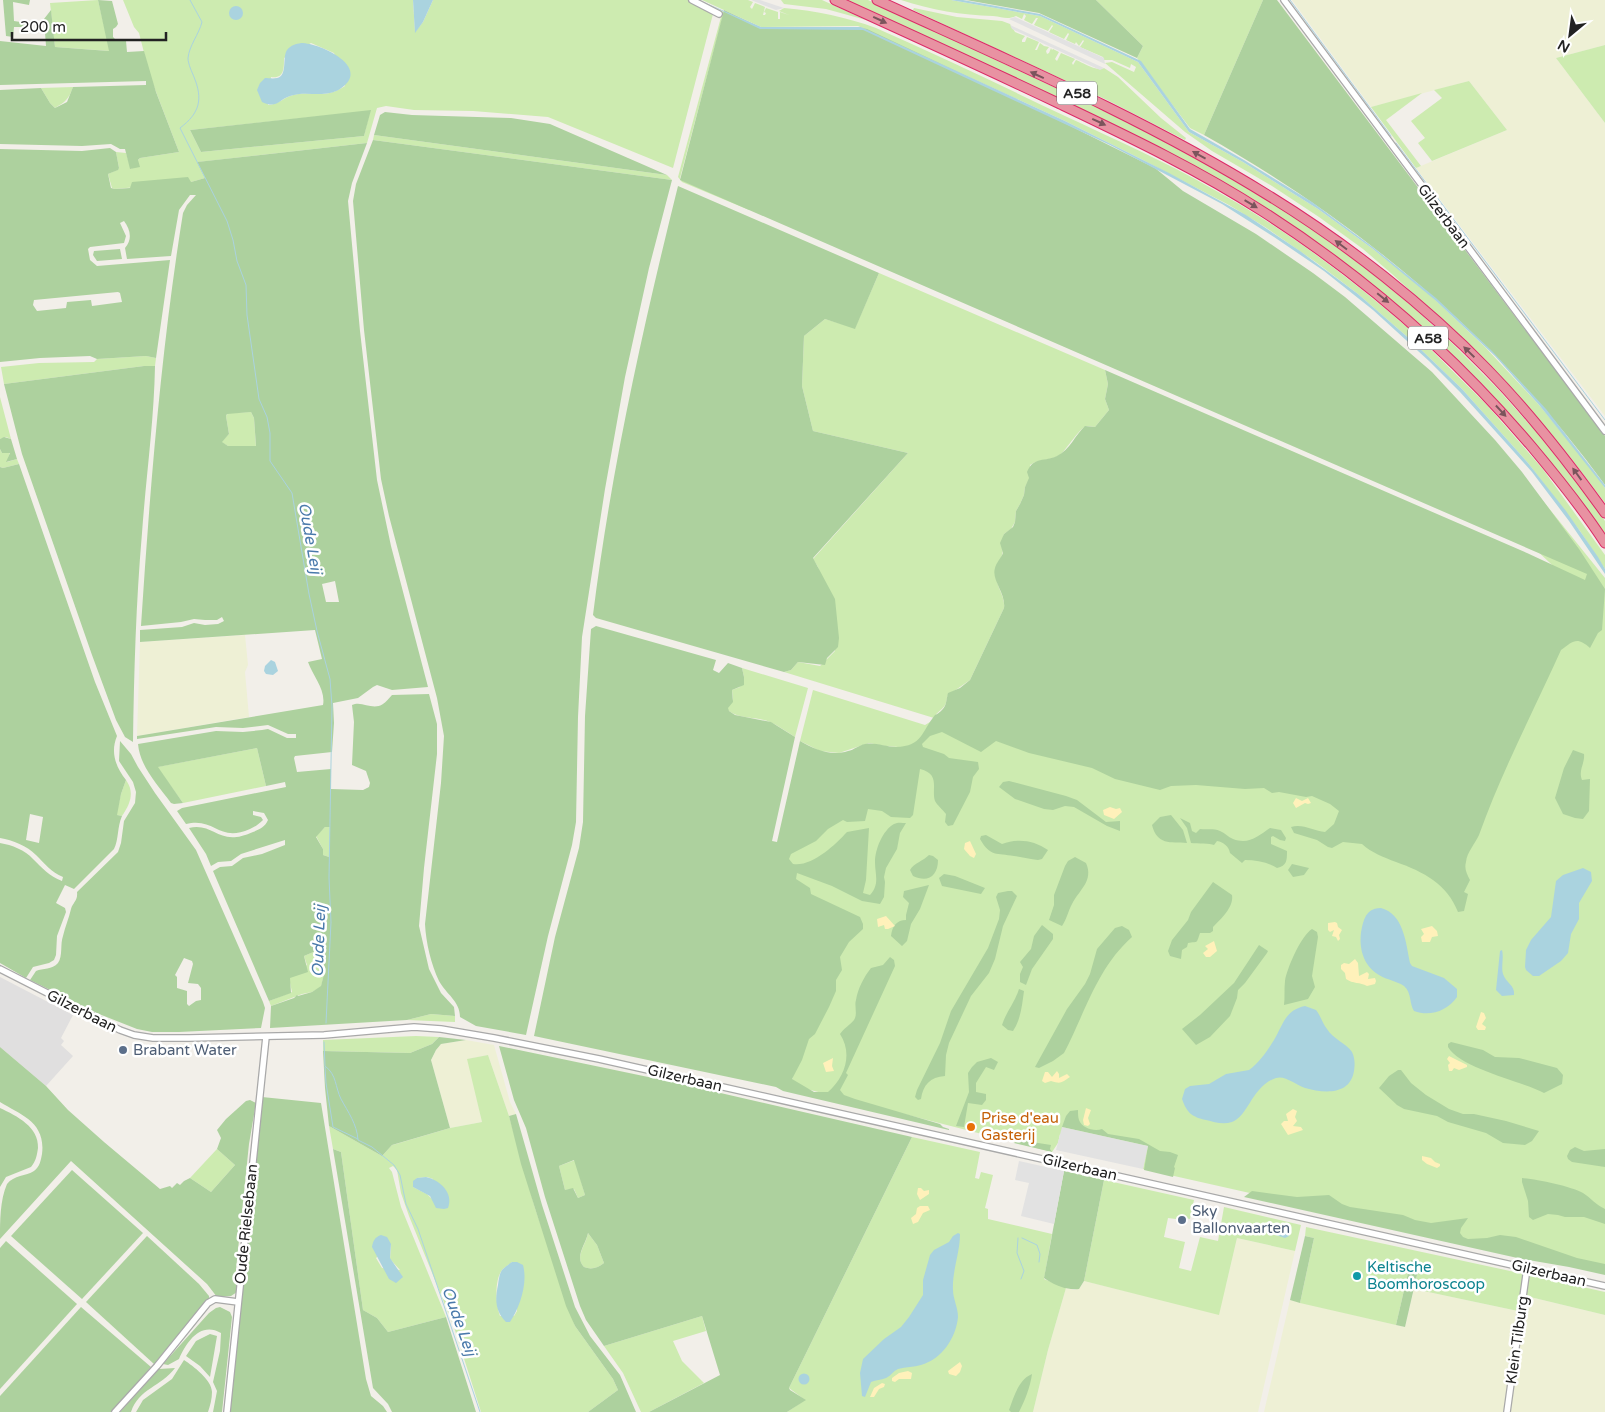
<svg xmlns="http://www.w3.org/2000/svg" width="1605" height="1412" font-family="'Varela Round',sans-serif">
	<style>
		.residential { fill: #e0dfdf }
		.farmland { fill: #eef0d5 }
		.grass { fill: #cdebb0; fill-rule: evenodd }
		.forest { fill: #add19e; fill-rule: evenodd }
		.sand { fill: #fff1ba }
		.parking { fill: #e2e2e2 }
		.water { fill: #aad3df }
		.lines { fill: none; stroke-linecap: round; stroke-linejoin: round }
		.stream { stroke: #aad3df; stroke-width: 1 }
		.minor-casing { stroke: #a9a9a9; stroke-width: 8 }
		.highway-casing { stroke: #dc2a67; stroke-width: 11 }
		.minor { stroke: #fff; stroke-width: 5.5 }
		.highway { stroke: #e892a2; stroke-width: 9 }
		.oneway { fill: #7b545c }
		.service-dot { fill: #5c6f8a; stroke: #fff; stroke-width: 2 }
		.food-dot { fill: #e8710a; stroke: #fff; stroke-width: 2 }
		.culture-dot { fill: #0f9aa8; stroke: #fff; stroke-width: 2 }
		.labels { text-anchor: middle; stroke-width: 5; stroke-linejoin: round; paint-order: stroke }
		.shield { fill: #fff; stroke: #646464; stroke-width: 1 }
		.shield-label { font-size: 14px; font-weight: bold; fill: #222 }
		.street-label { font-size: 15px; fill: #222; stroke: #fff }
		.service-label { font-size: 15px; fill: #4e5e75; stroke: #fff; text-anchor: start }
		.food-label { font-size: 15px; fill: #c56008; stroke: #fff; text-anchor: start }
		.culture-label { font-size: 15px; fill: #0d838f; stroke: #fff; text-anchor: start }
		.water-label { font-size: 16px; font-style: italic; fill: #4a7aab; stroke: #fff }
	</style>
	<rect width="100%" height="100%" fill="#f2efe9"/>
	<!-- residential -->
	<path class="residential" d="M0,977L73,1015L61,1038L64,1041L61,1045L73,1056L46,1086L0,1047Z"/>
	<!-- farmland -->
	<g class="farmland">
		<path d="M1292,0H1605V45L1556,58L1605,123V416L1416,168L1507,130L1469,81L1371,107Z"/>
		<path d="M245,635L248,665L245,672L249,717L137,736L140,642Z"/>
		<path d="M466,1040L494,1045L510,1102L516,1114L509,1116L488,1055L468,1059L482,1122L450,1128L431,1060L436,1050L441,1044Z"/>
		<path d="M1237,1238L1295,1251L1258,1412H1033L1048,1350L1066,1288L1075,1290L1081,1286L1084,1281L1137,1294L1226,1285Z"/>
		<path d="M1414,1289L1518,1311L1504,1412H1264L1290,1300L1405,1327Z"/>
		<path d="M1526,1296L1605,1315V1412H1510Z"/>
	</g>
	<!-- grass -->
	<g class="grass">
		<path d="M98,0L110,51L55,47L50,3Z"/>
		<path d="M123,0H413L415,32L423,22L433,0H690L694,4L713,14L673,168L548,117L473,111L414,110L386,106L377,108L367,143L198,162L205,178L191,182L115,189L112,188L108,174L117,170L119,168L116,152L126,153L131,169L140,158L179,152L150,76L139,33L134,27ZM311,43L334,53L345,86C323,101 311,89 290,96C282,99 279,104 268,105L271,77C284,79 284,69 284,58ZM370,111L364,136L201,152L190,130Z"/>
		<path d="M694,0H699L724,12L680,178L681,180L751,209L749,210L682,182L678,177L721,17Z"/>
		<path d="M702,0H748L753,2L750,7L752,9L755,3L765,7L763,15H765L766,13L764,12L766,8L778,12V19H780V12L789,15L779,11L784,8C817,11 846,17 876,28C940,56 1002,86 1065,116C1114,139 1164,161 1211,188C1282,227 1347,275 1408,328V330L1409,328L1486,404L1542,468L1605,555V569L1580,531L1528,463L1462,389L1412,341L1358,294L1317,263L1265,227L1229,205L1143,160L1065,121L858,26L761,27Z"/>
		<path d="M781,0H822L866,20L826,9L784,4Z"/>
		<path d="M846,0H868L1116,116L1231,177L1281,208L1323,236L1370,272L1413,307L1453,344L1496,387L1539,435L1584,492L1605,521V537L1550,462L1485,387L1409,315L1366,280L1319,244L1261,205L1158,147L1059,98Z"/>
		<path d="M901,0H951L1040,16L1138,62L1189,132L1243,162L1318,209L1373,249L1430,295L1485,347L1540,406L1594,472L1605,488V503L1570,457L1516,393L1465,341L1392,274L1363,249L1319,217L1272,186L1212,151L1185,132L1105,63L1112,62L1134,72L1136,67L1131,64L1130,68L1112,60H1104L1103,57L1080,47L1084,41L1083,40L1079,46L1076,42L1075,44L1066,40L1069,34L1068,33L1064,39L1049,32L1053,26L1052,25L1048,31L1034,25L1038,18H1036L1032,24L1024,20L1026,16L1024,14L1022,19L1016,16C1007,20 1003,17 993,16C962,15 931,10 901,0Z"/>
		<path d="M1096,0H1263L1204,135L1190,128L1137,58L1143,46Z"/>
		<path d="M914,8L957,17L1002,21L1010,24L1015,32L1025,36L1022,40V42H1025L1027,37L1039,42L1035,50H1037L1040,43L1044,46L1049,47L1046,51L1047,54L1049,53L1051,48L1052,50L1053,49L1059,52L1055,59L1057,61L1061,53L1075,59L1072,63L1073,65L1076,60C1084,63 1094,71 1104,68L1118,77L1161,118L1186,138L1185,140L1107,100L913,10Z"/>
		<path d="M1605,45V123L1556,58Z"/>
		<path d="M1469,81L1507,130L1432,161L1418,143L1425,138L1411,121L1442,98L1434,90Z"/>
		<path d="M73,87C69,99 65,102 55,108L50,103L41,88Z"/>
		<path d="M1422,93L1386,120L1421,166L1416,168L1371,107Z"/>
		<path d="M374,135L667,175L672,180L373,140Z"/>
		<path d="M879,273L1105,370L1108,384L1105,399L1109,410L1095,427C1092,427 1090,426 1087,426C1080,427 1067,449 1060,455C1053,460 1039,459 1030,465V478L1025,487L1024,495L1020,504L1016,511L1015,522L1011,529L1004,534C1002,541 1004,548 1002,555C999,566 992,565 997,581C999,591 1005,597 1004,608L970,680L947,696C947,710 938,709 934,718L784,672L791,670L798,662L820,666L835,651L818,567L813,559L908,453L813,431L802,386L804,336L825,319L855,328Z"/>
		<path d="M146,356L156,358L155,366H144L4,384L1,367L39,363L94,362L97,359Z"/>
		<path d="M0,397L11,439L6,437L0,439Z"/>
		<path d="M251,412L254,418L256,447L228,446L221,442L229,434L226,416L228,413Z"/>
		<path d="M0,449L2,453L10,452L7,462L17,459L19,464L3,468L0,467Z"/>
		<path d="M1531,486L1605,578V1273L1143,1169L1147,1146L1060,1134L1058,1143L1052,1152L791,1085L820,935L782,861L898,747L885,746L869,743L839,753L820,751L800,741L813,690L925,725L930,722L1101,758L1584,595L1514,529Z"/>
		<path d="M742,668L808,688L795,737C787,732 779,726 770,722C757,716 737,720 727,709L733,699L732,690L740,687L744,677Z"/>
		<path d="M257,748L266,786L183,803L157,767Z"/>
		<path d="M126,780C135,793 130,804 122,816L116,815L121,794Z"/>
		<path d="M325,827H330L329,857L323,855V849L316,836Z"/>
		<path d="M320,949L321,950L324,974L321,987L312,992L302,994L271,1006L269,1001L292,992L289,978L307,965L304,956Z"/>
		<path d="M431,1014L455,1016V1022L407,1020Z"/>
		<path d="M416,1036L439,1037L432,1044L410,1053L323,1051V1040Z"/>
		<path d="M488,1055L509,1116L535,1208L575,1326L613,1379L618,1390L588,1412H481L454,1327L409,1216L401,1193L397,1170L393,1166L389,1168L392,1172L401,1207L446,1317L388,1332L377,1318L363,1310L341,1152L333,1149L329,1126L382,1156L392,1145L396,1144L450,1128L482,1122L467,1059ZM427,1177L433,1179V1200L427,1194L413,1187L417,1178ZM391,1244L390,1259L400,1270L382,1268L376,1258ZM512,1262H517V1311L514,1316H500C496,1304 494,1281 502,1270C505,1267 509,1265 512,1262Z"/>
		<path d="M912,1137L980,1152L975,1178L979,1179L981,1172L993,1175L985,1208L988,1209V1219L1052,1234L1044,1279L1066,1288L1048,1350L1033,1412H787L805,1400L789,1388Z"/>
		<path d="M217,1149L235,1165L211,1192L190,1178Z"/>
		<path d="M575,1160L585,1195L578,1198L574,1189L565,1190L559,1166Z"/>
		<path d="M1104,1180L1194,1200L1190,1219L1177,1216L1176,1219L1168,1218L1164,1237L1185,1242L1179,1268L1191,1271L1200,1237L1218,1241L1224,1207L1301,1225L1295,1251L1237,1238L1219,1315L1084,1281Z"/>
		<path d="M1306,1227L1524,1274L1518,1311L1414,1289L1420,1262L1411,1260L1396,1325L1300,1303L1314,1238L1305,1236Z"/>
		<path d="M588,1233L597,1245L604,1263C598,1268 591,1270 584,1267C574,1257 586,1245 588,1233Z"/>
		<path d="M1529,1275L1605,1292V1315L1526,1296Z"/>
		<path d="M702,1316L706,1331L673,1341L682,1361L704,1383L649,1412H641L623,1373L604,1346Z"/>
	</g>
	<!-- forest -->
	<g class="forest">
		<path d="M3,0H30L29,5L13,2L14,21L27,23L29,27H14L13,37L6,36Z"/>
		<path d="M98,0L112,1L118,24L116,27L113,29V37L116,40L123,39L126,41L127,52L144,51L156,92L179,152L140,158L138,160L140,167L130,169L125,149H120L111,144L82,146L0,144V90L41,88L50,103L55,108L67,102L73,87L146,85V81L0,85V41L46,46L44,19L51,10L55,47L109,51Z"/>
		<path d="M966,0H1096L1143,46L1137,58L1039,13Z"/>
		<path d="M1263,0H1277L1605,436V485C1499,339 1360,223 1204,135Z"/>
		<path d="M724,10L760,27L862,28L867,29L1024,103L1155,168L1183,191L1256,234L1313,273L1345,297L1432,372L1495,440L1522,472L1579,549L1605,589L1602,630L1598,633L1590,648C1577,636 1573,641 1561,650C1533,712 1502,771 1479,835C1475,844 1467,852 1466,862C1464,869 1467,874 1470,880L1464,892L1468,894L1464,911L1458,912C1447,884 1424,872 1396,862C1383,857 1372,853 1362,844L1343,842L1332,848L1328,847L1317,840L1294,833L1291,827C1302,823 1314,831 1325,832L1334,824L1339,811L1330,804L1312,796L1306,797L1279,792L1272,793L1264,788L1245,789L1196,785L1171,786L1160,790L1115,779L1092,768L1029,753L996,741L981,752L942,732L930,736L922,744L923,747L944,754L949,758L978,762L979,769L973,777L970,792L953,825L948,826L945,822L946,814C943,810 937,805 935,801C931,789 941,774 920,769L913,815L910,818L891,817L882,811L868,809L865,821L847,822L843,820L828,829L816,841L791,854L789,859L793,864C812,867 835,845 847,832L869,828L866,880L863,893L870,895C880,884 875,875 875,862C875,849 883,830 894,824C898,822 902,823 906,823L900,833L897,849L886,868L884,877L885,882L884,897L880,904L862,901L832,886L797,873L796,879L810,888L811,894L860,917L863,924V929L849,942L840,957L842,970L836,980V991L829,1007L815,1034L809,1039L802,1060L792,1079L814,1092H828C845,1077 853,1054 840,1034C844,1028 850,1025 854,1020C858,1014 854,1006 856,1000C858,988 864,977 871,968L883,965L890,957L894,960L895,966L846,1073L848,1075L840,1090L844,1095L855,1099L940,1124L943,1127L949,1129V1130L783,1091L776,1087L534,1036L555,937L579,848L583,822L585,716L591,629L596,626L716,660L713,670L719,673L728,663L742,668L744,677V685L732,690L733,702L728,708L729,711L735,715L771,722L795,737L772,841L777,842L800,741C814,749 831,757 848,751C854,750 859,745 865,744C875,742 886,747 896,747C923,746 921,732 935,715C936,715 940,712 941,711C947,706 946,700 948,693L960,688L970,680L1004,608C1006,593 991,580 995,568C996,563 1001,558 1003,553L1000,543L1004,534L1013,527L1015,522L1016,511L1020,504L1024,495L1025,487L1029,478L1027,472C1034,456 1045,462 1057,456C1070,450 1075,435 1085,426L1095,427L1109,410L1105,399L1108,384L1105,370L1527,553L1585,580L1587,574L680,180Z"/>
		<path d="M371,110L364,136L201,152L190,130Z"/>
		<path d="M385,112L412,115L511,118L550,124L667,175L374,135L380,115Z"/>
		<path d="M373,140L672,180L649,268L625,377L605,489L582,637L578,717L576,822L572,845L548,936L526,1035L476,1026L460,1017C460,1001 446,994 439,981C431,964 426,943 425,924L441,783L444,736L437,698L389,516L381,479L364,330L353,201L356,184Z"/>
		<path d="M367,143L352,183L348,201L360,331L377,480L391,546L428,687L392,690L377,685L373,687L358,698L333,703L334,723L332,752L295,756L294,758L297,772L331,769V789L363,790L369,787L370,783L366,771L352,765L354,722L352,705C362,700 372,711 383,704C386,702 389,698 392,695L429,694L437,724V754L424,868L419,926L429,969L441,993L454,1007L455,1016L431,1014L407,1020L270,1028L271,1006L294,998L297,995L298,996L312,992L321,986L324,974L321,950H318L304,956L308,972L290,978L291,993L269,1001L213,871L220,867L232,866L243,858L262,854L285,845V840L241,854L231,861L218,862L211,866L206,854L189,828C215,822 218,848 253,832C260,829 265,827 268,820L264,813L253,811V815L261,817L263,820C259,824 256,826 250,829C218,843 216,817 186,824L177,811L182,808L286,787L285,782L266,786L257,748L158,767L183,803L174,804L171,803C158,785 140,767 138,744L216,731L243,732L262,730L268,729L287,738H296V734H288L268,725L243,728L216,727L137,739V736L323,705C326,690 313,676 308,662L322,659L315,630L140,642V630L182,627L194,623L205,625L218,624L224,621L222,617L217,620H205L194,619L181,622L141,626C150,488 161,350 183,213L187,205L196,195H190L179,210L171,256L127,259L125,248C133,239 130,229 124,221L120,223L126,236L124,243L90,247L88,249L90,260L97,266L170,260L156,358L146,356L97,359L90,356L40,358L0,362V149L82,151L110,148L116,152L119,168L118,170L108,174L111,188L115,189L130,188L132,182L188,177L191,182L205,178L197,162ZM118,292L120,293L122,302L92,306L91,300L67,302L66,308L37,311L33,305L34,300ZM251,412L254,418L256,446H228L222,442L229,434L226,416L227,414ZM335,581L339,602H326L322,584ZM325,827H330L329,857L323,855V849L316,837Z"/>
		<path d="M678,186L879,273L855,329L825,319L804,336L802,386L813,431L908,453L813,558L835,599L839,638L838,647L827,658L825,665L798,662L791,670L784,672L596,618L593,615C611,470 643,327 678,186Z"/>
		<path d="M120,249L122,259L97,261L93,255L94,251Z"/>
		<path d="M144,366H155C154,422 146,477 142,533C136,602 134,672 133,742L125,737L116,720L92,655L22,454L4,384Z"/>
		<path d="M4,437L11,439L17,459L6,462L10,453H2L0,449V439Z"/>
		<path d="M19,464L95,682L117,736C110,753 116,767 126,780L121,794L117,815L122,816C117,827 119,839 114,849L74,889L65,885L56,903L65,908L66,912L57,936L56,955L54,960L49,963L33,967L26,978L0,963V843C12,845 25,850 33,859C42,868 49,876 62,881L63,877C51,872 45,864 36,855C27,846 13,840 0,838V467L3,468ZM30,814L43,817L39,843L26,840Z"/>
		<path d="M120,741L131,754L138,767L155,793L196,850L263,1002L265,1008L261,1028L179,1032H152L137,1029L99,1014L30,980L36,971C43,968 52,970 58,963C63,956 60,944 63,936C65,927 69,918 71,909C73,902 78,901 77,892L118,852L121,843L124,821L135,803L136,792L133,782L119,761ZM184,958L192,961L193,964L188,983L198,984L201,988V1000L196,1001L189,1006L187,1004V991L177,988V977L175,975Z"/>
		<path d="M1573,750L1584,754C1585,764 1578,770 1582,780L1590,779L1589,811L1583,819L1575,818L1563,814L1555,798L1564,768Z"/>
		<path d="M1009,781L1066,796L1077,800L1106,822L1120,821V831L1107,826L1074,807L1065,806L1053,810L1044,809L1015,799L999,787L1003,782Z"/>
		<path d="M1171,815L1183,830L1187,843C1170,842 1157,845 1152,825L1160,817Z"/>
		<path d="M1180,818L1190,823L1192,831L1196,833L1200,829C1207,830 1213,828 1220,831C1225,833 1228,837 1233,839C1249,845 1258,836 1270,828L1281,830L1286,838L1285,841L1280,840L1273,836L1271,837V844L1287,851C1287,860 1287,866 1277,868C1267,862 1256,860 1245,860L1242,863L1230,853C1229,847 1224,842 1217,841L1214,845C1210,843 1198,844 1191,843L1187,828Z"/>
		<path d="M986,835L1002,844C1017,838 1034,840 1048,850L1042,859L1038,860C1030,859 1022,857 1014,856C997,853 990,857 980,839L981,836Z"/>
		<path d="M929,855L933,856L938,860C938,876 928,883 913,876L910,870C914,863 923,861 929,855Z"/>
		<path d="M1075,857L1086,863C1094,881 1079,890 1072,904C1068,911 1067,919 1062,926L1049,920L1054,905V895L1065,866L1068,861Z"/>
		<path d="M1292,864L1309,868L1304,875L1293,877L1288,870Z"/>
		<path d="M944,874L955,876L985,888L981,894L942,886L939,878Z"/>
		<path d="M1213,882L1232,895C1234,907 1221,919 1213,927V931L1210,933H1200C1196,945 1198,941 1188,943L1187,947L1182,950L1181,959L1170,956L1168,951L1172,940L1188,920L1191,912Z"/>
		<path d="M929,885L920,909L911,924L907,941L902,946L891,936C892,926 897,920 906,920V915L909,903L903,897L904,891Z"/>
		<path d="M1008,891H1012L1017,896L1003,926L995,959L989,973L971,996L949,1043L946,1055L945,1076C930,1077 923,1085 921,1099L918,1100L915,1097L917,1090L940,1043L951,1011L988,948L999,919L1000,910L996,897L998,893Z"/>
		<path d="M1042,925L1053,934V939L1032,969L1026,985L1020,982V974L1023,967L1020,962L1031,949L1034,936Z"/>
		<path d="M1122,926L1129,930L1132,937C1097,968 1085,1013 1064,1053L1053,1061L1039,1068L1035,1067L1067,1009L1085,984L1090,974L1097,949L1115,928Z"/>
		<path d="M1312,929L1317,932L1318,937L1312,976L1315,987L1308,999L1284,1005C1285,998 1284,989 1285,981C1287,968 1301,936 1312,929Z"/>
		<path d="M1259,945L1268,951L1267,953L1245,983L1238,990L1237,998L1230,1016L1210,1037L1196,1045L1182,1029L1200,1015L1234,983Z"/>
		<path d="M1019,989L1024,991C1022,1005 1021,1019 1013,1031L1008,1030L1002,1025C1006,1012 1015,1002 1019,989Z"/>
		<path d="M439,1037L466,1040L441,1044L436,1050L431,1060L450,1128L392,1145L382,1156L329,1126L325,1088L323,1051L410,1053L432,1044Z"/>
		<path d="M1451,1042L1483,1050L1495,1057L1519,1058L1557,1068L1563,1075L1562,1084L1544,1093C1522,1081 1461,1069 1448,1047V1044Z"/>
		<path d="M499,1046L677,1083L912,1137L789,1388L790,1390L806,1400L787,1412H649L720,1375L702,1316L604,1346L586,1320L580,1306L545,1197L526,1128L514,1100ZM574,1160L585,1195L578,1198L573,1188L565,1190L559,1166ZM588,1233L597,1245L604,1263C598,1268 591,1270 584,1267C574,1257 586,1244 588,1233Z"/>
		<path d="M0,1047L46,1086L68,1110L104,1142L160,1189L170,1186L172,1188L177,1183L180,1185L184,1181L190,1178L211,1192L235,1165L217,1149L221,1138L217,1130L226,1119L246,1101L250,1100L256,1103L249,1144L236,1269L237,1292L231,1296L217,1297L207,1284L71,1161L0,1239C0,1221 0,1200 7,1184C14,1175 26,1176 34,1171C40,1167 41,1159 42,1154C46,1122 21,1115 0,1102Z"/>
		<path d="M991,1058L998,1062L994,1070L986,1067L976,1083V1092L986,1094V1100L982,1105L968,1103L964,1127L956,1126L969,1092L968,1073L972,1067L977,1062Z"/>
		<path d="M1398,1070H1401L1411,1083L1426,1095L1449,1109L1463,1114H1474L1506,1121L1539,1131L1532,1141L1525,1145L1503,1143L1486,1133L1448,1122L1437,1116L1404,1109L1397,1105L1379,1088L1389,1076Z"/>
		<path d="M262,1097L321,1103L366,1379L371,1396L383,1406L387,1412H229Z"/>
		<path d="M0,1108C17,1116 39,1127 38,1148C37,1155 36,1161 31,1167L6,1177L0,1187Z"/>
		<path d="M1078,1110C1078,1114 1078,1117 1079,1120C1082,1128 1094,1132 1102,1129L1108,1134L1139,1139L1160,1151L1170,1152L1178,1155L1174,1167L1175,1168L1173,1177L1144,1170L1148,1146L1062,1127L1066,1116L1070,1111Z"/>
		<path d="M516,1114L542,1205L575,1307L590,1336L620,1375L636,1412H588L618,1390L613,1379L575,1326L566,1306L521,1164L509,1116Z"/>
		<path d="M1019,1140L1051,1145L1050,1149L1052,1152L1014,1143Z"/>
		<path d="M1575,1147L1584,1151L1605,1149V1167L1572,1162L1568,1159L1567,1156L1570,1150Z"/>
		<path d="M333,1149L341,1152L363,1310L377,1318L388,1332L446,1317L476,1412H392L388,1404L373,1388Z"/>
		<path d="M72,1170L143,1233L82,1299L11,1236Z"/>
		<path d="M1064,1171L1104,1180L1084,1281L1079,1289C1068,1291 1052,1284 1044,1278Z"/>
		<path d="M1522,1178C1536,1179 1571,1186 1583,1193C1591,1198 1596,1205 1605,1209V1224L1584,1217H1565L1558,1215L1548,1214L1533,1220L1529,1217L1528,1201L1522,1182Z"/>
		<path d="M1252,1191L1297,1197L1329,1195L1342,1204L1350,1207L1403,1215L1415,1220L1431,1223L1468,1218L1461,1228L1460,1233L1463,1237L1468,1239L1487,1238L1500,1235L1516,1237L1577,1258L1605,1264V1275L1569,1267L1522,1259L1244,1197Z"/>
		<path d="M147,1236L199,1284L209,1296V1299L154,1364L86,1302Z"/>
		<path d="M1305,1236L1314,1238L1300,1303L1290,1300Z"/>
		<path d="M6,1241L77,1304L0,1389V1248Z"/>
		<path d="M1411,1260L1420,1262L1405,1327L1396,1325Z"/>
		<path d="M81,1307L151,1367L112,1412H0V1396Z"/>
		<path d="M220,1307L230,1312L232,1317L222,1412H213L217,1391L213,1382L220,1351L221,1333C200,1321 186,1343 179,1359L168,1365L163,1364L209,1313L216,1308Z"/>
		<path d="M210,1334L217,1336L210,1377L200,1366L186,1356L196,1341Z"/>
		<path d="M184,1360C193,1366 212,1380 212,1392C212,1399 210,1406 208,1412H136L143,1400L172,1379Z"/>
		<path d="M175,1368C161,1387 139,1388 131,1412H120L159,1369Z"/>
		<path d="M1032,1374C1030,1388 1025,1400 1019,1412H1011L1009,1410C1014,1397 1018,1380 1032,1374Z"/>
	</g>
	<!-- sand -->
	<g class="sand">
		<path d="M1296,798L1302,801L1308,798L1311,803L1308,804L1305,803L1296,808L1293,803Z"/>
		<path d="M1110,807L1116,809L1120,808L1122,812L1114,819L1104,815L1103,810Z"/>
		<path d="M970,841L976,854L974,858L970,856L964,849L965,843Z"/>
		<path d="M886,916L895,926L888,929H885L884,925L878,927L877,919Z"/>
		<path d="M1335,922L1337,923L1338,927L1342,930L1339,935L1340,939L1338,941L1336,937L1332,936L1334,930L1330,932L1328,930V923Z"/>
		<path d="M1432,926L1437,931L1438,936L1432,937L1430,942H1422L1421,937L1424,934L1421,929Z"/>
		<path d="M1214,941L1217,951L1210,957H1206L1203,953L1208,949L1205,946Z"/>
		<path d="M1355,959L1358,963L1359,976L1367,972L1369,974L1368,979L1375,978L1376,981L1375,984L1367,986C1360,982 1353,984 1346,979L1345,973L1341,969V965L1344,963L1349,964Z"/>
		<path d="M1481,1012L1484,1013L1486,1018L1482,1024L1486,1027L1485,1030H1478L1476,1027Z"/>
		<path d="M1449,1056L1467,1065V1067L1459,1070L1454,1068L1452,1071H1449L1448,1065L1450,1063L1447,1059Z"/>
		<path d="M833,1058L832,1066L834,1071L826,1072L823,1063Z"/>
		<path d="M1057,1071L1059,1074V1078L1067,1074L1070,1077C1061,1083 1061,1084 1051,1081L1045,1083L1042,1081L1045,1072H1048L1052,1077Z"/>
		<path d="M1086,1108L1091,1110L1088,1118L1090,1124L1088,1126L1084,1125L1083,1120Z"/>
		<path d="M1293,1109L1297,1111L1295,1117L1297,1121L1293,1126L1301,1127L1303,1130L1288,1135L1281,1124L1284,1121H1288L1286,1114Z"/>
		<path d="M1422,1156L1431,1158L1435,1162L1440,1164V1166L1437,1168L1427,1164L1422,1160Z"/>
		<path d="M918,1188H921L924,1191L929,1190V1194L920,1200L917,1194Z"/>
		<path d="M920,1206H928L930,1210L923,1213L918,1222L913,1224L911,1218L916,1214L917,1208Z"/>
		<path d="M960,1362L962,1366L960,1372L956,1376L949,1374L948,1371Z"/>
		<path d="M908,1371L912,1373L911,1379H899L895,1382L892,1381V1378L899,1373Z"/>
		<path d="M882,1383L885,1384L884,1387L879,1389L874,1397H870L874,1388Z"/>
	</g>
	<!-- parking -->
	<g class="parking">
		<path d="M751,0H760L784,8L776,10Z"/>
		<path d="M1015,17L1104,58L1105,64L1009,19Z"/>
		<path d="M1010,25L1104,68L1100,70L1012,29Z"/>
		<path d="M1062,1127L1148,1146L1143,1169L1056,1150Z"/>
		<path d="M1019,1161L1064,1171L1054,1224L1021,1216L1029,1183L1015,1180Z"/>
	</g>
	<!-- water -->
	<g class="water">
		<path d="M413,0H433L423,22L415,33Z"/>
		<path d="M699,0L761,27H861L1065,121L1169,173L1246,215L1300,251L1358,294L1412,341L1462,389L1528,463L1566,511L1598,557L1605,569V574L1569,521L1532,472L1460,392L1429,361L1373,310L1324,271L1274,237L1222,204L1110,145L863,30L760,29Z"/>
		<path d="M951,0H963L1040,14L1141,61L1190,129L1244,160L1312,202L1374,248L1436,298L1492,351L1546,409L1605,485V488L1540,406L1495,356L1435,300L1373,249L1318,209L1243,162L1189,132L1138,62L1040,16Z"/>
		<circle cx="236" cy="13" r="7"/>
		<path d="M301,43C321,43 373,68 340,89C324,99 307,90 290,96C278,100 277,109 262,102L257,90L260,83L265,78C268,78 273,79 277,78C288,76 282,57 287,50C291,45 296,44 301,43Z"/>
		<path d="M271,660L275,662L278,671L273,675L266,674L264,671L265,666Z"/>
		<path d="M1583,868L1591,872L1592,881L1579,903V919L1571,934L1568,953L1561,961L1539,976H1533L1526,970L1525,967L1526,950L1531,940L1551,917L1556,881L1563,875Z"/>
		<path d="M1381,908C1404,914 1406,944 1410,963L1412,966L1444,978L1457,989V997C1447,1011 1430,1017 1414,1011C1409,1003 1412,993 1404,986C1397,981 1387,980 1379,975C1360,964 1357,940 1364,920C1367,912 1372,908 1381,908Z"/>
		<path d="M1502,950C1504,957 1501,967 1503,974C1506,983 1515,985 1514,995L1502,996L1496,990L1500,951Z"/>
		<path d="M1305,1006L1316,1010C1321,1016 1322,1023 1327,1029C1333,1039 1346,1043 1352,1052C1355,1058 1355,1065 1354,1071C1350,1096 1323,1093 1305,1088C1296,1085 1285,1075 1276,1078C1252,1086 1248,1117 1232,1122C1223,1125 1214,1122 1206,1120C1192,1117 1187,1113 1182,1099L1185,1089L1190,1086L1209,1084L1226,1074L1249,1070C1259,1063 1268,1050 1274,1040C1283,1025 1285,1010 1305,1006Z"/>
		<path d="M426,1177C440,1180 454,1193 448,1208L444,1209L436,1208L430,1196L413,1187V1181L417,1178Z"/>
		<path d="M1277,1229L1288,1231L1289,1236L1285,1238L1276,1235L1274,1232Z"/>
		<path d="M958,1233L960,1234C960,1253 952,1271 953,1290C953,1299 958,1307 958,1317C956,1338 942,1359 921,1365C914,1367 906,1367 898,1369C893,1371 891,1376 886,1378C881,1380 876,1380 871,1382L865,1397L862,1396L860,1373L863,1359L884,1339L901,1327L909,1317L923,1295V1280L930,1255L934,1250L949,1242L953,1236Z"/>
		<path d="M381,1235L387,1237L391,1244L390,1258L403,1277L396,1283L389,1279L372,1247C373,1241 375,1237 381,1235Z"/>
		<path d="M512,1262H517L523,1265C528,1283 520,1307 510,1322H506C495,1311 495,1299 498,1285C499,1279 499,1275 502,1270C505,1267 509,1264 512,1262Z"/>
		<circle cx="804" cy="1379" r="5.5"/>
	</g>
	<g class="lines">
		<!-- stream -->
		<g class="stream">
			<path d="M190,0L202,22C199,34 189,46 188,58C188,64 192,72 194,77C203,99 200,113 180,128L227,221L233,240L237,261L246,285L247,315L259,399L267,417L270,433V461L292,493L309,594L317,631L330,679L332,706L329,878L331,922L326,1023"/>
			<path d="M1290,0L1391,136"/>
			<path d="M1396,143L1605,420"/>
			<path d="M324,1042L325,1066C337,1075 335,1087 341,1099C348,1112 357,1124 358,1140L372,1147L394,1165L400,1175L406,1204L418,1229L480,1412"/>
			<path d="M325,1067L326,1083L333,1127L358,1139"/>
			<path d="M1018,1238L1017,1253L1024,1271L1021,1279"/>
			<path d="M1022,1238L1037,1245L1040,1254L1039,1262"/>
		</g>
		<!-- minor casing -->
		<g class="minor-casing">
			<g id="minor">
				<path d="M692,0L719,14"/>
				<path d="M1284,0L1605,431"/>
				<path d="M0,969L120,1030L134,1035L153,1038H189L324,1035L414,1027L441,1029L494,1038L599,1059L1605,1286"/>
				<path d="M115,1412L157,1366L208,1303L215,1299L238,1302"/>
				<path d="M227,1412L266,1037"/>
				<path d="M1507,1412L1527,1268"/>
			</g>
		</g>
		<!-- highway casing -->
		<g class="highway-casing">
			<g id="highway">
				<path d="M835,0C910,34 984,68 1058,103C1127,136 1197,169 1262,211C1364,276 1454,355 1532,447C1558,478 1583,509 1605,543"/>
				<path d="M877,0C1010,61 1146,119 1271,197C1347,244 1425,305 1487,369C1531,414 1569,463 1605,513"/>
			</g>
		</g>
		<!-- minor -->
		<use href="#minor" class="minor"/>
		<!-- highway -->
		<use href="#highway" class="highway"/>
	</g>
	<!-- one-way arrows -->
	<defs><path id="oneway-solid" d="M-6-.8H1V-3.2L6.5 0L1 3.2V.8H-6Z" transform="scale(1.25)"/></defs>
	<g class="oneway">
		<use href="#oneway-solid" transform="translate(880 20) rotate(25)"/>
		<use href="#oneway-solid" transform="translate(1037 75) rotate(-155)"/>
		<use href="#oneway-solid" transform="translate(1099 122) rotate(25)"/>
		<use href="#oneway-solid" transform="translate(1199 155) rotate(-151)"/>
		<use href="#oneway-solid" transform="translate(1251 204) rotate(31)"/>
		<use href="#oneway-solid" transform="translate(1341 245) rotate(-143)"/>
		<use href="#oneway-solid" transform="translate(1383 298) rotate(39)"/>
		<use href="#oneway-solid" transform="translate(1469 352) rotate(-136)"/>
		<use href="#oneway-solid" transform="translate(1501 411) rotate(47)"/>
		<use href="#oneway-solid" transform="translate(1577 474) rotate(-126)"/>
	</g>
	<!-- markers -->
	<g class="service-dot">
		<circle cx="123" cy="1050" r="5"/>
		<circle cx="1182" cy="1220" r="5"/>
	</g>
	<circle class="food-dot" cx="971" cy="1127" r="5"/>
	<circle class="culture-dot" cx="1357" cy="1276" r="5"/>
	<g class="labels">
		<!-- shield labels -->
		<g class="shield">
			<rect x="1057" y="81.5" width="40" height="23" rx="4"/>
			<rect x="1408" y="326.5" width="40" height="23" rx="4"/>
		</g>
		<g class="shield-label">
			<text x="1077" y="98">A58</text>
			<text x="1428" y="343">A58</text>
		</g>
		<!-- street labels -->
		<g class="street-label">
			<text transform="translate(1444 216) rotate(53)" y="5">Gilzerbaan</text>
			<text transform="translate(82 1011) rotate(27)" y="5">Gilzerbaan</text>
			<text transform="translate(685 1078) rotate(13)" y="5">Gilzerbaan</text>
			<text transform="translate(1080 1167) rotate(13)" y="5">Gilzerbaan</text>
			<text transform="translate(246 1224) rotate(-84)" y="5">Oude Rielsebaan</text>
			<text transform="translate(1549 1273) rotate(13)" y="5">Gilzerbaan</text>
			<text transform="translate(1517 1340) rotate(-82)" y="5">Klein Tilburg</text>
		</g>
		<!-- service labels -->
		<g class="service-label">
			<text x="133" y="1055">Brabant Water</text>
			<text x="1192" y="1216">Sky<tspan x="1192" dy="17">Ballonvaarten</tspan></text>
		</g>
		<!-- food labels -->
		<g class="food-label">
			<text x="981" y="1123">Prise d'eau<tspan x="981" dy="17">Gasterij</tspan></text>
		</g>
		<!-- culture labels -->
		<g class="culture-label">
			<text x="1367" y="1272">Keltische<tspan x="1367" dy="17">Boomhoroscoop</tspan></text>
		</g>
		<!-- water labels -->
		<g class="water-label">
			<text transform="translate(311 538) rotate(80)" y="6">Oude Leij</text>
			<text transform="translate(318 941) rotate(-88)" y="6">Oude Leij</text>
			<text transform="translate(460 1321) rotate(70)" y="6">Oude Leij</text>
		</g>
	</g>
	<!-- north arrow -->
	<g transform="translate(1570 35) rotate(209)" stroke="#ffffff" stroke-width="4" paint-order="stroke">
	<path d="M0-4L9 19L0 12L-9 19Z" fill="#222222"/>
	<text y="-8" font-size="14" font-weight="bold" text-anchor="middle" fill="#222222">N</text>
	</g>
	<!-- scale -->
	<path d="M12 32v8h154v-8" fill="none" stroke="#222222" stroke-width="2.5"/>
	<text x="20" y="32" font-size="15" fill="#222222" stroke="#ffffff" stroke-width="4" paint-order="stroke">200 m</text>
</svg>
